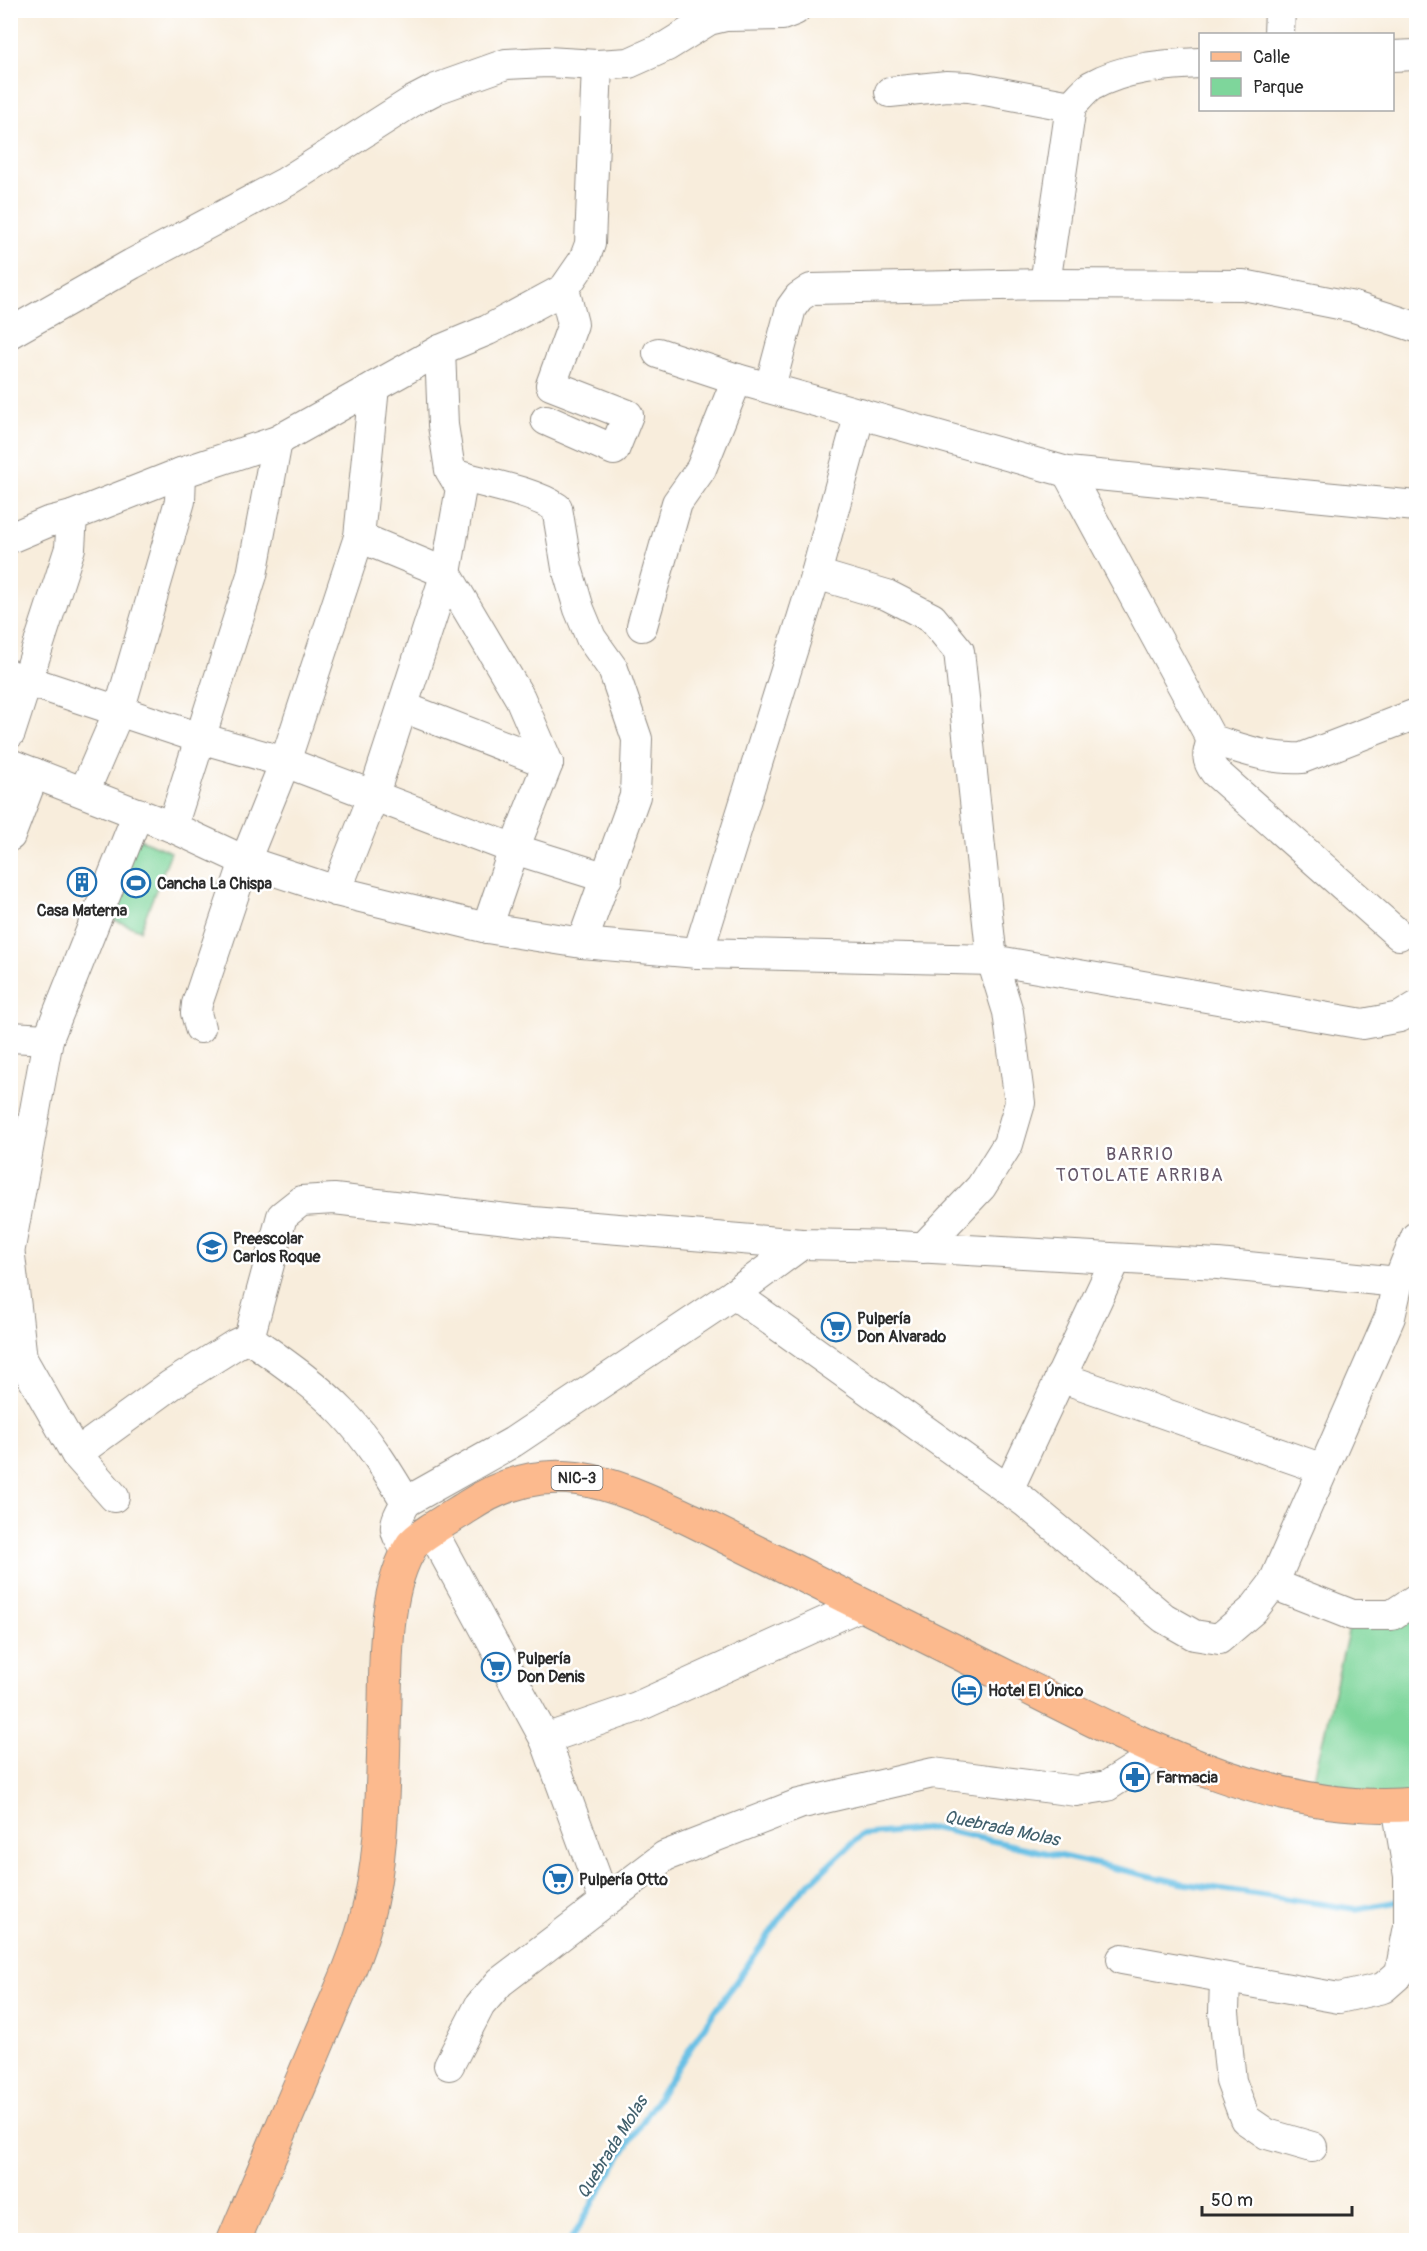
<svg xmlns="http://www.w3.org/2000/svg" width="1427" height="2251" font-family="Pangolin,sans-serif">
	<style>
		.green { fill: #7ed69b; stroke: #548063; stroke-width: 1.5 }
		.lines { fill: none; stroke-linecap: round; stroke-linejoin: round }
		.stream { stroke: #68c0e5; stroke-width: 6 }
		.minor-casing { stroke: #928c84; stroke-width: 32 }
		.major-casing { stroke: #928c84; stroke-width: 35 }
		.minor { stroke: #fff; stroke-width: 30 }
		.major { stroke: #fcba8e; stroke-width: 33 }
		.labels { text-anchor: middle; stroke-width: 5; stroke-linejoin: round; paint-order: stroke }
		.shield { fill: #fff; stroke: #6b6b6b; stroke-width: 1.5 }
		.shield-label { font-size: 15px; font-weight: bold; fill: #2b2b2b }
		.poi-label { font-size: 16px; font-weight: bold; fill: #2b2b2b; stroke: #fff; text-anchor: start }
		.neighbourhood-label { font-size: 18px; letter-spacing: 1.5px; fill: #655769; stroke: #fff }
		.water-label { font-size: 18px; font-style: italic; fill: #405f6c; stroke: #fff }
	</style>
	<rect width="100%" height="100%" fill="#fff"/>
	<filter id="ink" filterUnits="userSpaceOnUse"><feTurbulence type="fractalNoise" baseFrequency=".0167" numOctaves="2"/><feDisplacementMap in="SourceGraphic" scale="12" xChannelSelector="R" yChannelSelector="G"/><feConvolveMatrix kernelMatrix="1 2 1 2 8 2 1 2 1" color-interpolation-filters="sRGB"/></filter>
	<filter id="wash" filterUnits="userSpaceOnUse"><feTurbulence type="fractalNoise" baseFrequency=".008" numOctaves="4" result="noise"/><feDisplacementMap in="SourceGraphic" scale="24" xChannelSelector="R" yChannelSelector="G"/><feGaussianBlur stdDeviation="1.35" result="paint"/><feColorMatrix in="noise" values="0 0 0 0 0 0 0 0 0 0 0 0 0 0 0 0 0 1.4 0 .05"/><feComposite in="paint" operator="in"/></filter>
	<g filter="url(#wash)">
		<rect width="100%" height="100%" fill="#f8eddc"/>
		<!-- green -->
		<g class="green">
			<path d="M132,836L171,852L140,930L101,915Z"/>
			<path d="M1416,1599V1804L1309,1799L1352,1615Z"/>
		</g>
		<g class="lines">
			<!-- stream -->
			<path class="stream" d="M571,2240L621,2155L706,2024L797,1895L861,1835L935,1828L1181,1883L1355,1909L1401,1901"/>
		</g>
	</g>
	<g filter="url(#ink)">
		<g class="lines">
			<!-- minor casing -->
			<g class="minor-casing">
				<g id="minor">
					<path d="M1279,34L1280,10"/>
					<path d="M1392,56L1416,55"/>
					<path d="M890,92L947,86L969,87L1071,106"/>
					<path d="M1045,284L1071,106C1077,100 1084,91 1091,86C1125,67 1163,65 1200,63"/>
					<path d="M10,333L132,264L286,182L413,101L436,89L506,64L547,62L597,65L629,63L667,46L709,20L726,16L782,15L795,10"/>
					<path d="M658,353L737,379L1067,472L1416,506"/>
					<path d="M770,387L791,308L799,297L811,289L1045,284L1243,285L1354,307L1416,327"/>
					<path d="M546,420L614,450L628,415L551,385L573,324L564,289"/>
					<path d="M1067,472L1212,740C1243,749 1270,760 1302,758L1416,714"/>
					<path d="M453,474C483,483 532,491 557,508L567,568L579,609L591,638L613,669L637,739L635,796L582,943"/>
					<path d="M359,537L446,573L520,698L548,763L514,849L487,928"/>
					<path d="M10,538L48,522L72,516L181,473L277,441L440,350L488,330L564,289L584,260L590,244L597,65"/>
					<path d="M816,574L887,595L932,618L959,651L992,960L1008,1012L1020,1103L1008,1144L981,1187L923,1248"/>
					<path d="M642,626L677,503L701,469L737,379"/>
					<path d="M10,675L200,738L285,762L514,849L607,878"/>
					<path d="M403,707L548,763"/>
					<path d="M10,733L70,548L72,516"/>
					<path d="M1212,740C1207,754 1206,760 1215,772L1399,935"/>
					<path d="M10,764L172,827L245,861L336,891L487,928L582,943L698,953L992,960L1363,1024L1400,1017L1416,1007"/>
					<path d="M84,792L119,711L180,501L181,473"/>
					<path d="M172,827L252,575L277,441"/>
					<path d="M10,836L34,773"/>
					<path d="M336,891L373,797L446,573L461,488L450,470L443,425L440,350"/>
					<path d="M698,953L816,574L860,413"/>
					<path d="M200,1028L196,1013L197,1004L245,861L285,762L359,537L374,387"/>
					<path d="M10,1037L48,1039"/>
					<path d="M10,1248L48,1039L138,813"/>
					<path d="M10,1256L22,1359L76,1454L114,1497"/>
					<path d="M734,1294L1025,1502L1164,1618L1194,1635L1219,1639L1253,1610L1273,1584L1390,1317L1398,1282L1416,1237"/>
					<path d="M249,1338L282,1216L301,1201L334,1199L533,1222L802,1244L897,1246L1218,1264L1398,1282"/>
					<path d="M1060,1377L1323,1469"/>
					<path d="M76,1454L171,1385L236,1344L249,1338C281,1361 315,1384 342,1412C368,1439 387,1470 406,1502C392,1527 392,1530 409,1553"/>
					<path d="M1008,1490L1116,1259"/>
					<path d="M406,1502L513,1442L734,1294L802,1244"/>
					<path d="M432,1531L545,1739L637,1707L862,1605"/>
					<path d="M1273,1584L1352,1615H1392L1416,1599"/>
					<path d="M545,1739L605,1902"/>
					<path d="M1122,1959L1339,1998L1383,1988L1400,1973L1409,1926V1876L1397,1805"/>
					<path d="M1225,1979L1224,2012L1231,2081L1245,2119L1267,2134L1312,2147"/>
					<path d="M449,2065L480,2005L500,1982L665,1856L799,1804L933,1773L1076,1791L1107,1786L1160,1752"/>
				</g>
			</g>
			<!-- major casing -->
			<g class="major-casing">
				<path id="major" d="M234,2240C262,2174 291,2107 319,2040C335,2002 354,1964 365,1924C385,1852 382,1776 385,1702C386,1654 385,1587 412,1545C419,1535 455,1515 467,1507C549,1452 612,1483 692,1520C791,1569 890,1619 989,1668C1121,1733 1264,1818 1416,1804"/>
			</g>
			<!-- minor -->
			<use href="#minor" class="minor"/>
			<!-- major -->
			<use href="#major" class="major"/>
		</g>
	</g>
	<!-- icons -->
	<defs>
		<g id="building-ring" transform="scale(1.5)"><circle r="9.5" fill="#fff" stroke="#1f6fb2" stroke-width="1.5"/><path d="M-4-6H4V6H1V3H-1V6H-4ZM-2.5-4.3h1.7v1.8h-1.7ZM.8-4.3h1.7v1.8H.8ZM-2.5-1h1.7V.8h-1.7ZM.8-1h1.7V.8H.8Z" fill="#1f6fb2"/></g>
		<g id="stadium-ring" transform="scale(1.5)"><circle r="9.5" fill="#fff" stroke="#1f6fb2" stroke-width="1.5"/><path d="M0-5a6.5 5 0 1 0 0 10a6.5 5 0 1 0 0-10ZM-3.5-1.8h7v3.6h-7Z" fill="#1f6fb2"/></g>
		<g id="school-ring" transform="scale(1.5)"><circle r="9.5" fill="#fff" stroke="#1f6fb2" stroke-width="1.5"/><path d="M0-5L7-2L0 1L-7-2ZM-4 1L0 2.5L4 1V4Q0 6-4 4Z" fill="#1f6fb2"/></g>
		<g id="supermarket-ring" transform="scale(1.5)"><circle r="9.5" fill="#fff" stroke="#1f6fb2" stroke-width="1.5"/><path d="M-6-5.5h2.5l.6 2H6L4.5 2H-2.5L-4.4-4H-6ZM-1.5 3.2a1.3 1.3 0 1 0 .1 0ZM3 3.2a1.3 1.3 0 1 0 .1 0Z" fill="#1f6fb2"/></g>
		<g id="hotel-ring" transform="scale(1.5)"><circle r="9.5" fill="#fff" stroke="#1f6fb2" stroke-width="1.5"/><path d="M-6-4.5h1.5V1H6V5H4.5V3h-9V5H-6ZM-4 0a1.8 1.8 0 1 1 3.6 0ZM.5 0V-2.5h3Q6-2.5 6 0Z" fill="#1f6fb2"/></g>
		<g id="pharmacy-ring" transform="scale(1.5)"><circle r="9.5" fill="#fff" stroke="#1f6fb2" stroke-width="1.5"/><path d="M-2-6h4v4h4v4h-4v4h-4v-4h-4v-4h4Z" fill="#1f6fb2"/></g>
	</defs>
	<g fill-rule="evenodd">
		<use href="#building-ring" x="82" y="882"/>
		<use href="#stadium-ring" x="136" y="883"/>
		<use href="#school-ring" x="212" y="1247"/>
		<use href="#supermarket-ring" x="836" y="1327"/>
		<use href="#supermarket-ring" x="496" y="1667"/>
		<use href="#hotel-ring" x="967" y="1690"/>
		<use href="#pharmacy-ring" x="1135" y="1777"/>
		<use href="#supermarket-ring" x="558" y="1879"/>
	</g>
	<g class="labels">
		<!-- shield labels -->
		<rect class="shield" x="551.5" y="1466" width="51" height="24" rx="4.5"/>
		<g class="shield-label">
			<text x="577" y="1483">NIC-3</text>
		</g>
		<!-- poi labels -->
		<g class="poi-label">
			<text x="157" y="889">Cancha La Chispa</text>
			<text x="82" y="916" text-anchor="middle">Casa Materna</text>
			<text x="233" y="1244">Preescolar<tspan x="233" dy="18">Carlos Roque</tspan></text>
			<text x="857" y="1324">Pulpería<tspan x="857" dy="18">Don Alvarado</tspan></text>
			<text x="517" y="1664">Pulpería<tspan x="517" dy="18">Don Denis</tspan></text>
			<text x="988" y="1696">Hotel El Único</text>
			<text x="1156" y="1783">Farmacia</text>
			<text x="579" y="1885">Pulpería Otto</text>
		</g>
		<!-- neighbourhood labels -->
		<g class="neighbourhood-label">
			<text x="1140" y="1160">BARRIO<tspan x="1140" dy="21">TOTOLATE ARRIBA</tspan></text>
		</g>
		<!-- water labels -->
		<g class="water-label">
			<text transform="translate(1002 1828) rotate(12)" y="6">Quebrada Molas</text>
			<text transform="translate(612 2147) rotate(-58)" y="6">Quebrada Molas</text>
		</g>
	</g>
	<!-- margin -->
	<rect width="1427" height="2251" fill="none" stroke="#fff" stroke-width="36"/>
	<!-- legend -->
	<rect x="1199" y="33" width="195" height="78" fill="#ffffff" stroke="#aaaaaa" stroke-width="1.5"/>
	<rect x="1211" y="52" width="30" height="9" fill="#fcba8e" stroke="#aaaaaa" stroke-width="1.5"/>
	<text x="1253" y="63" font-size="18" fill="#2b2b2b">Calle</text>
	<rect x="1211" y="78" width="30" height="18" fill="#7ed69b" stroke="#aaaaaa" stroke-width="1.5"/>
	<text x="1253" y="93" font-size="18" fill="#2b2b2b">Parque</text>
	<!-- scale -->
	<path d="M1202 2206v9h150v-9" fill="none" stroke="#2b2b2b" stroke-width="3"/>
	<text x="1211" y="2206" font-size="18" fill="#2b2b2b" stroke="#ffffff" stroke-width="4.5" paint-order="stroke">50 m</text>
</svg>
